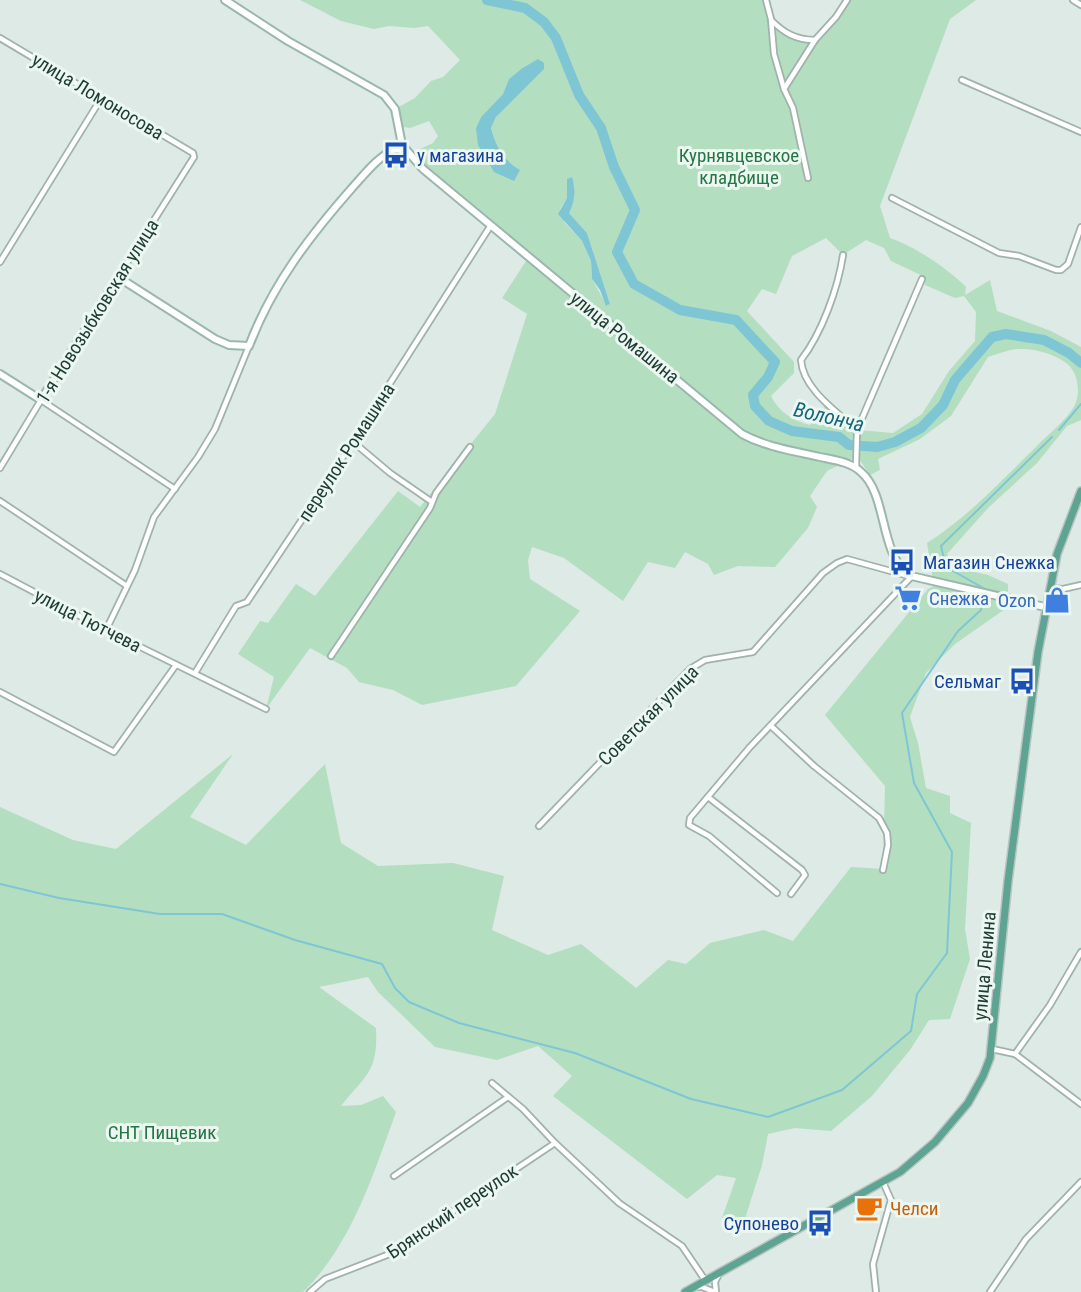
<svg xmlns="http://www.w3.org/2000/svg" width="1081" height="1292" font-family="'Roboto Condensed',sans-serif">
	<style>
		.green { fill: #b4dec0; fill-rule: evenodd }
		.water { fill: #7fc6d5 }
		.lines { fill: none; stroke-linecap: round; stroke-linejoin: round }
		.stream { stroke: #7fc6d5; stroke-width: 2 }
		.river { stroke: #7fc6d5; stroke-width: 10 }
		.street-casing { stroke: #a0b2ac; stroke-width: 8 }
		.secondary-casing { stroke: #9bb7ad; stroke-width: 10 }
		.primary-casing { stroke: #bcc4c2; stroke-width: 10 }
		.street { stroke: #fff; stroke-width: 4.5 }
		.secondary { stroke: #fff; stroke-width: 6 }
		.primary { stroke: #5ea493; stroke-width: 7 }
		.labels { text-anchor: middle; stroke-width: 6; stroke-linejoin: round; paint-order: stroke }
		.street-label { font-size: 19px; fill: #1e3b34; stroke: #edf7f2 }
		.transit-label { font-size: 19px; fill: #164399; stroke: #edf7f2; text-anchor: start }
		.park-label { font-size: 19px; fill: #257545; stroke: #edf7f2 }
		.shop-label { font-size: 19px; fill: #366cbe; stroke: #edf7f2; text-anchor: start }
		.food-label { font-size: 19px; fill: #c56008; stroke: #edf7f2; text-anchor: start }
		.water-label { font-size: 21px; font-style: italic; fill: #14677b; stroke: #edf7f2 }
	</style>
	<rect width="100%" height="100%" fill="#ddeae5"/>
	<!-- green -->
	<path class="green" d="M300,0H766C774,34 784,31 814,40L847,0H976L950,19L880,206L890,238C914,246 947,268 966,287L965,295L990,280L997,311L1051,331L1081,347V420L1067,426L1037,463L988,508L947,554L961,569L988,575L1008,584V607L955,644L926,673L910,717L918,743L926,788L950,796V813L971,823L965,929L970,959L950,1019L929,1020L910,1050L872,1096L831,1131L795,1128L768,1134L762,1165L743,1225L726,1232L722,1218L736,1178L717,1175L687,1199L553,1096L572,1076L538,1046L497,1060L435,1047L378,992L368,977L319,987L376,1028C378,1073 366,1074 341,1106L361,1105L383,1096L396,1112C373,1175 352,1244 303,1292H0V807L73,840L116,849L233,754L190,817L246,845L325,764L341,843L378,866L453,863L504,876L492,930L548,955L581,944L636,988L668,960L686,964L710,943L764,930L793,941L851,867L883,869L885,786L825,715L928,589L934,586L927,543C968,517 1000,482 1035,448C1047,435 1066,421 1075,405C1081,391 1078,371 1065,362C1054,354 1034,348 1019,349C1010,349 998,354 988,357L951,416L920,439L878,459L880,470L870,475L857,456L827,471L810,496L817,507L808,528L775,567L738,566L714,575L708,564L685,552L675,568L648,562L623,601L564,558L532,547L528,560L530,579L580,611L516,686L422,705L393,690L359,682L347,668L310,648L266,709L274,677L238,654L260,621L268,623L296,584L315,596L398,491L420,507L495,414L527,314L502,298L528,258L423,169L420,149L433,143L438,136L429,121L410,128L398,126L395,109L415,98L431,81L443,77L460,60L428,26L414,28L389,26L374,29L341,21ZM521,69L507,105L496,117L491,128L495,143L507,163L476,128L481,117L503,94L509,79ZM568,185L569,213L587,233L610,304L607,306L592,279L591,261L582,241L565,223L560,209L567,198ZM826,238L843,255L866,240L884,248L891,261L923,276L925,285L955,298L964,296L976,312L975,341L949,371L922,414L893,433L857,430L828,403L810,425C793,421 779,412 771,396L794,373V362L747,311L762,289L776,294L792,256Z"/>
	<!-- water -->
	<g class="water">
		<path d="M538,59L544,63V69L496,117L491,128C496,147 503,160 520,170L514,181L494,172L478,145L476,128L481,117L503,94L509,79L521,69Z"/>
		<path d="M572,177C576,191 575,201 569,213L587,233L610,304L606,306L600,290L592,279L591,261L582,241L558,214L567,198V179Z"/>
	</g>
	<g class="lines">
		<!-- stream -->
		<g class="stream">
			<path d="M1059,430L1081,404"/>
			<path d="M985,589L946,567L941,546L1052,437"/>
			<path d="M0,884L59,898L160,914H222L295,940L382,964L395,988L409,1002L459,1023L575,1053L691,1099L768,1117L842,1090L911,1031L917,994L947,953L952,852L914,783L902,713L958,631L981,610L983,597"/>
		</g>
		<!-- river -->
		<path class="river" d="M487,0L525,8L544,22L556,38L579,95L601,128L614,167L635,210L617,252L634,284L680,310L736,320L775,362L768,377L753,395L755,406L769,421L792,431L839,437L849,445L877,447L895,442L921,428L943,405L955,380L992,337L1006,334L1044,340L1069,353L1081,363"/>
		<!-- street casing -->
		<g class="street-casing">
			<g id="street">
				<path d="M766,0L771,19L774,54L784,89L793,108L808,178"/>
				<path d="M1073,0L1081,5"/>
				<path d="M771,20C784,33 796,40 815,40"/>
				<path d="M0,38L193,153L194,157L118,277"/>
				<path d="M962,80L1081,132"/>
				<path d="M784,89L815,40L836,17L847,0"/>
				<path d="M892,198L999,253L1019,256L1056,270H1061L1068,264L1081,227"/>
				<path d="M843,255C838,288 822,333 801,360C803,389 836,411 857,430L856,467"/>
				<path d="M0,262L102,97"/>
				<path d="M857,430L922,279"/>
				<path d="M352,441L390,473L432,502"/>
				<path d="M0,468L41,400L175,489"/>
				<path d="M0,501L127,586"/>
				<path d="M0,574L106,630L266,709"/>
				<path d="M1050,588L1063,589L1081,585"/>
				<path d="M106,630L135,570L154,517L198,457L215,429L249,346"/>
				<path d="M331,656L430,508L436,493L470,447"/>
				<path d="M195,673L236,606L247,602L327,482L491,225"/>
				<path d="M0,692L114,752L176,665"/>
				<path d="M771,726L814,766L879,818L887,833L888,845L883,870"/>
				<path d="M708,797L802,870L805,875L791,894"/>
				<path d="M539,826L690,669L705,660L753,652L823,573L837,563L847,559L905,575"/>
				<path d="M777,893L709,836L689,825L690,818L750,747L912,576"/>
				<path d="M992,1049L1015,1054L1081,1104"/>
				<path d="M1015,1054L1050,1005L1081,952"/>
				<path d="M492,1083L523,1109L555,1143L619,1203L682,1246L705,1280"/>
				<path d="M394,1176L508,1097"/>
				<path d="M696,1287H702L715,1292"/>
				<path d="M310,1292L325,1279L387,1255L555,1143"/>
				<path d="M716,1292L715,1282L718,1276"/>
				<path d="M876,1292L873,1264L891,1200L883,1182"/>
				<path d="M990,1292L1026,1239L1081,1182"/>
			</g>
		</g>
		<!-- secondary casing -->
		<g class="secondary-casing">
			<g id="secondary">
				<path d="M225,0L288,41L384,95L395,109L402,145L423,169L742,434C766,447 794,451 820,457C834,460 851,462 861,472C887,494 879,548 907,575L1045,607"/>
				<path d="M0,374L41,400L118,277L215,339L229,345L249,346C272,285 309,237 352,188C364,175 379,155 396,149L406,151"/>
			</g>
		</g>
		<!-- primary casing -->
		<g class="primary-casing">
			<path id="primary" d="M685,1292L900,1172L935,1142L968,1103L983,1076L990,1058L1008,881L1038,652L1057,554L1081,491"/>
		</g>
		<!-- street -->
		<use href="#street" class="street"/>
		<!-- secondary -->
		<use href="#secondary" class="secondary"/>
		<!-- primary -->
		<use href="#primary" class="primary"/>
	</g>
	<!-- icons -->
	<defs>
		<g id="bus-bare" transform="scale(2.1)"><path d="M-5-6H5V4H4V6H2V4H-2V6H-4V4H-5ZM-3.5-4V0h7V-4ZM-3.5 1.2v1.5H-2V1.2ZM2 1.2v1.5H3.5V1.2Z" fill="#1a4fb4" stroke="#edf7f2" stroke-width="2.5" paint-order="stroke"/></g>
		<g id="supermarket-bare" transform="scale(2.1)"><path d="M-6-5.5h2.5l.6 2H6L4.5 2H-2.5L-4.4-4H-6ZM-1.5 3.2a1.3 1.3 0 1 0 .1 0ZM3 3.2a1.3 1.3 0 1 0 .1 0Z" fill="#3f7fe0" stroke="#edf7f2" stroke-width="2.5" paint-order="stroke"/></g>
		<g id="shop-bare" transform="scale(2.1)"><path d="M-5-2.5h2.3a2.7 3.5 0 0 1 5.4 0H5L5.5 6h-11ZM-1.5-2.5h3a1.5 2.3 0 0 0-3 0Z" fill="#3f7fe0" stroke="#edf7f2" stroke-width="2.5" paint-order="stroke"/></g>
		<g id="cafe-bare" transform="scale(2.1)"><path d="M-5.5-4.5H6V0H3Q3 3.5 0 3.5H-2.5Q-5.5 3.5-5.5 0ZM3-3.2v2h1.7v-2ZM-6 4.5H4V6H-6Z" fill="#e8710a" stroke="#edf7f2" stroke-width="2.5" paint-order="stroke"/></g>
	</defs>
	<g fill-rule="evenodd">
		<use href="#bus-bare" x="396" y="155"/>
		<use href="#bus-bare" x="902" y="562"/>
		<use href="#supermarket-bare" x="908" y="598"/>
		<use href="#shop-bare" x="1057" y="600"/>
		<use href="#bus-bare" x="1022" y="681"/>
		<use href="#cafe-bare" x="869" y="1208"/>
		<use href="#bus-bare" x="820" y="1223"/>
	</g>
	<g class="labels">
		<!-- street labels -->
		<g class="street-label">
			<text transform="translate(98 96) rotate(31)" y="7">улица Ломоносова</text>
			<text transform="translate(97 311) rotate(-58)" y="7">1-я Новозыбковская улица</text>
			<text transform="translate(625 337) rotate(39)" y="7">улица Ромашина</text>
			<text transform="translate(346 452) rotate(-57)" y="7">переулок Ромашина</text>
			<text transform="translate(88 620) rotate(27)" y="7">улица Тютчева</text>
			<text transform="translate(648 715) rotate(-45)" y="7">Советская улица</text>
			<text transform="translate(984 966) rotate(-85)" y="7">улица Ленина</text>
			<text transform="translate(452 1211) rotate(-34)" y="7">Брянский переулок</text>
		</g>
		<!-- transit labels -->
		<g class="transit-label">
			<text x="417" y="162">у магазина</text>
			<text x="923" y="569">Магазин Снежка</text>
			<text x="1001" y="688" text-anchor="end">Сельмаг</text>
			<text x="799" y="1230" text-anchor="end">Супонево</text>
		</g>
		<!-- park labels -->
		<g class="park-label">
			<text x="739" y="162">Курнявцевское<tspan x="739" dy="22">кладбище</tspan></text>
			<text x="162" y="1139">СНТ Пищевик</text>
		</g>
		<!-- shop labels -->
		<g class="shop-label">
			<text x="929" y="605">Снежка</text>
			<text x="1036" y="607" text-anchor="end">Ozon</text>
		</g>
		<!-- food labels -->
		<g class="food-label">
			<text x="890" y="1215">Челси</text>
		</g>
		<!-- water labels -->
		<g class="water-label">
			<text transform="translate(829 417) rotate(13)" y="7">Волонча</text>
		</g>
	</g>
</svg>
